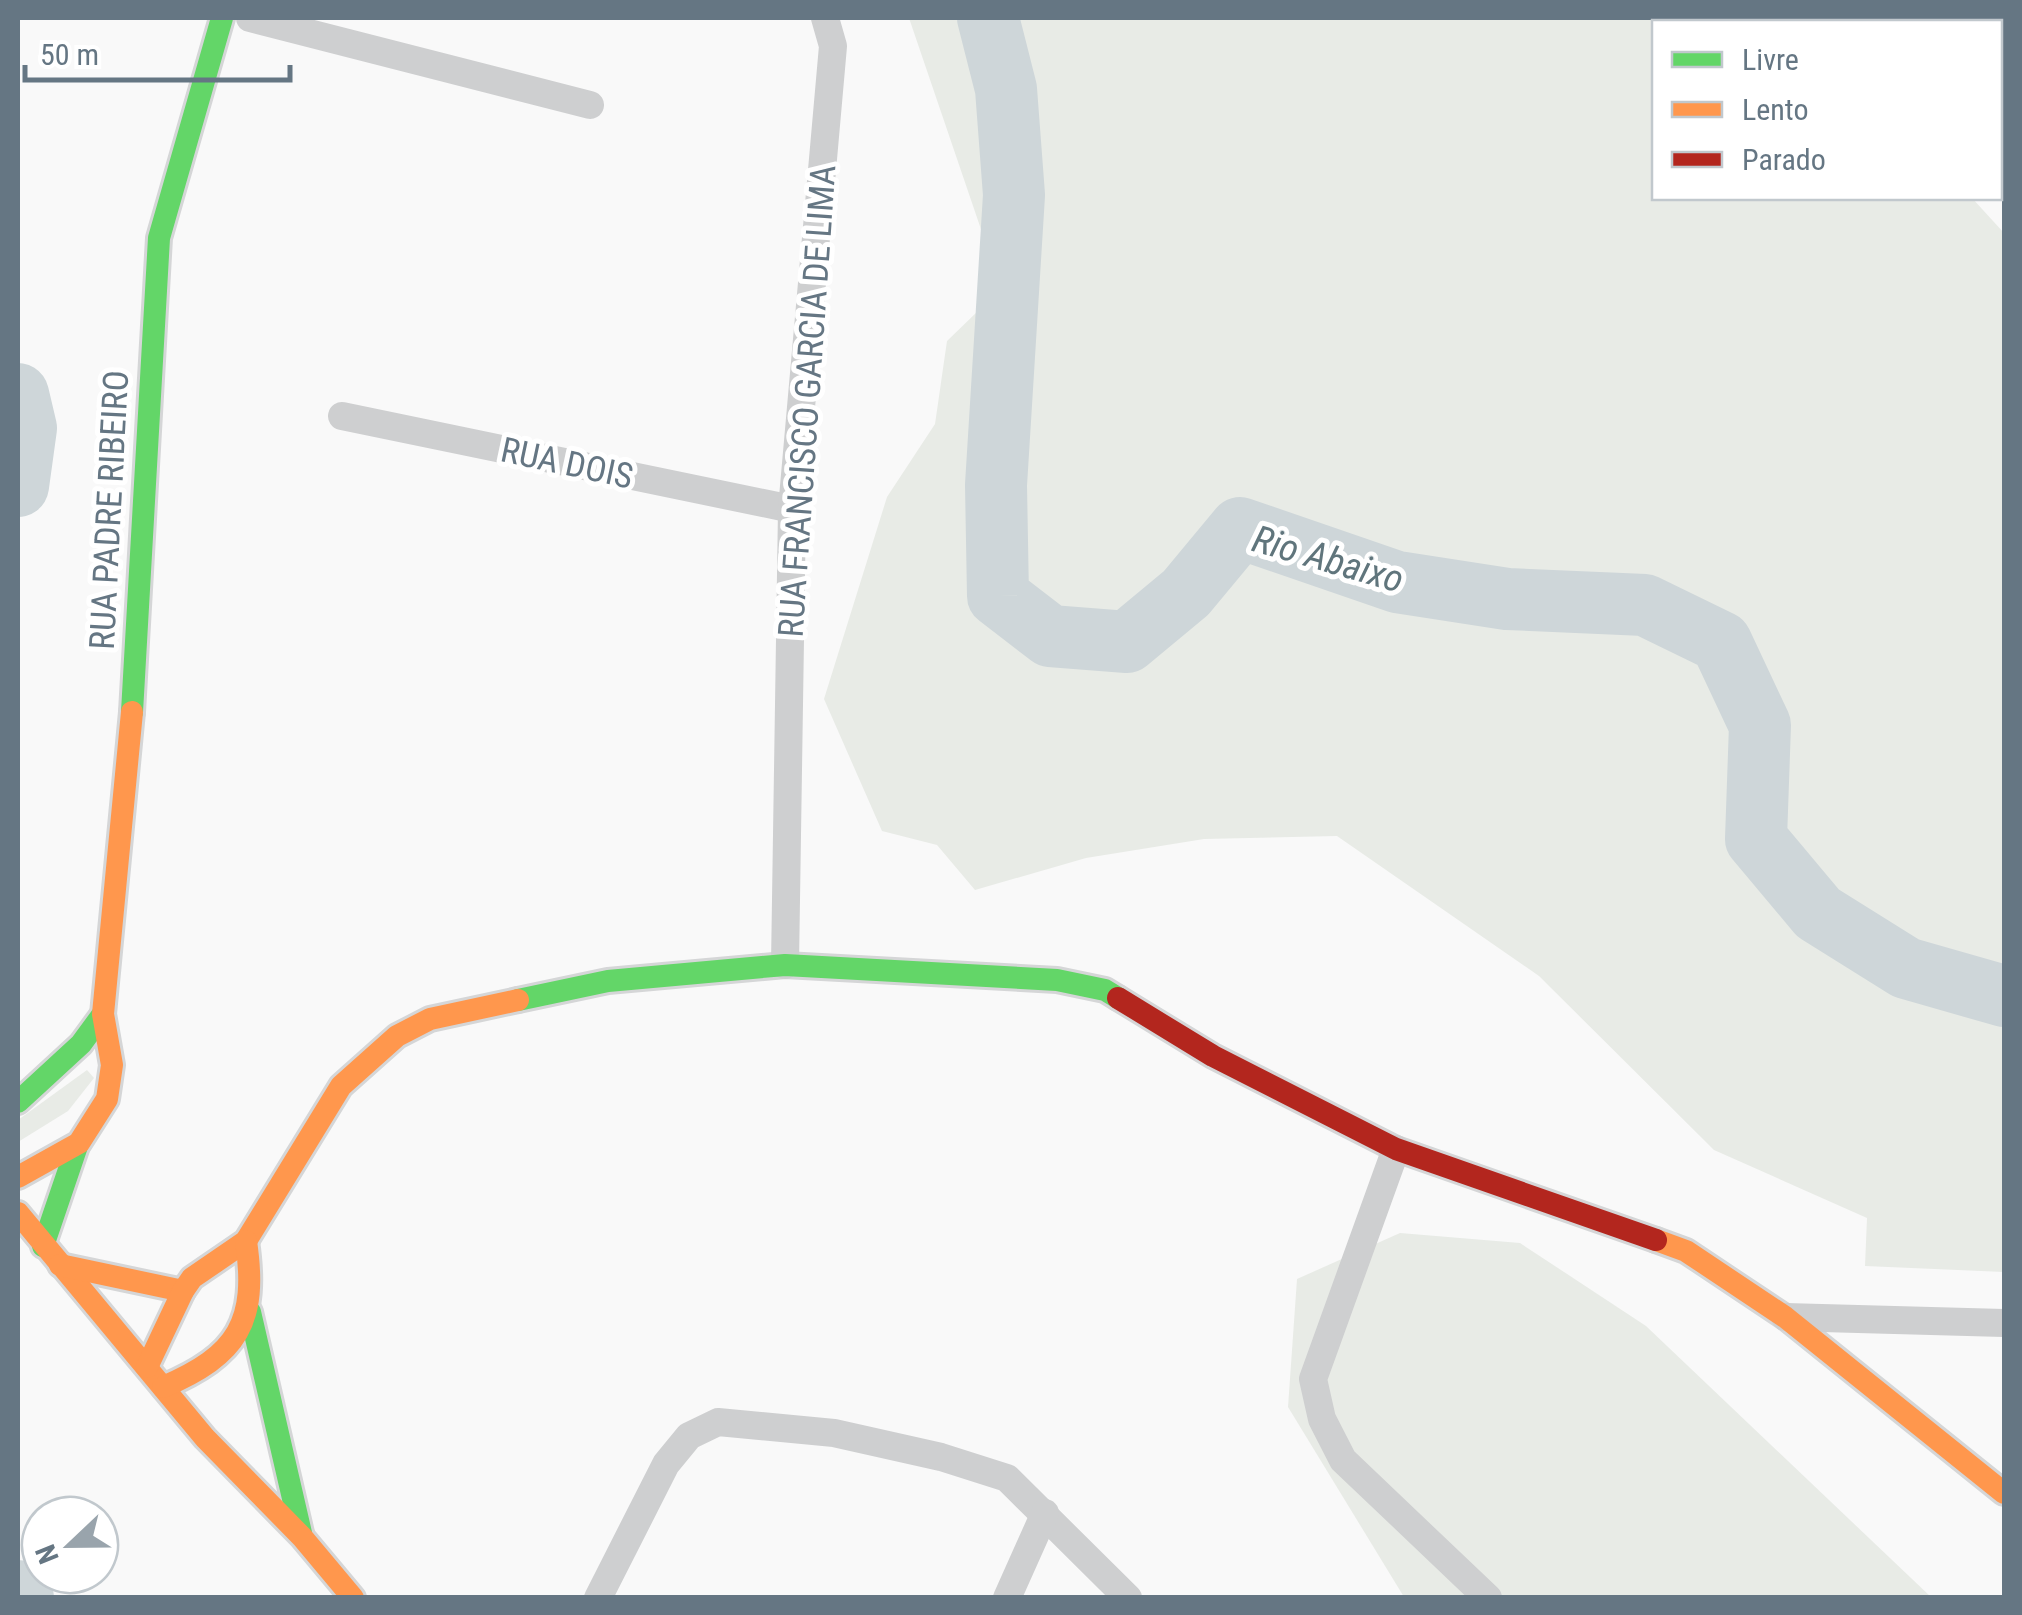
<svg xmlns="http://www.w3.org/2000/svg" width="2022" height="1615" font-family="'Roboto Condensed',sans-serif">
	<style>
		.green { fill: #e8ebe6 }
		.lines { fill: none; stroke-linecap: round; stroke-linejoin: round }
		.river { stroke: #ced6d9; stroke-width: 62 }
		.fast-casing { stroke: #d5d6d7; stroke-width: 28 }
		.slow-casing { stroke: #d5d6d7; stroke-width: 28 }
		.jam-casing { stroke: #d5d6d7; stroke-width: 28 }
		.street { stroke: #cecfd0; stroke-width: 28 }
		.fast { stroke: #63d668; stroke-width: 22 }
		.slow { stroke: #ff974d; stroke-width: 22 }
		.jam { stroke: #b3261e; stroke-width: 22 }
		.labels { text-anchor: middle; stroke-width: 10; stroke-linejoin: round; paint-order: stroke }
		.street-label { font-size: 35px; fill: #657683; stroke: #fff }
		.water-label { font-size: 38px; font-style: italic; fill: #60757c; stroke: #fff }
	</style>
	<rect width="100%" height="100%" fill="#f9f9f9"/>
	<!-- green -->
	<g class="green">
		<path d="M909,18H1782L1790,22H1654V198H1972L2004,233V1272L1865,1266L1867,1218L1714,1150L1539,976L1337,836L1204,839L1086,858L975,890L937,845L882,831L824,699L887,497L935,424L947,341L978,311L986,244Z"/>
		<path d="M87,1070L94,1078L68,1111L18,1142V1120Z"/>
		<path d="M1400,1233L1520,1243L1646,1326L1931,1597H1404L1288,1407L1297,1279Z"/>
	</g>
	<g class="lines">
		<!-- river -->
		<g class="river">
			<path d="M988,18L1006,89L1014,195L996,485L998,596L1050,636L1127,642L1186,593L1240,528L1397,582L1507,599L1645,605L1721,642L1760,725L1756,839L1818,913L1906,968L2004,996"/>
			<path d="M18,394L26,428L18,486"/>
			<path d="M18,1591L23,1598"/>
		</g>
		<!-- fast casing -->
		<g class="fast-casing">
			<g id="fast">
				<path d="M132,712L159,238L222,18"/>
				<path d="M518,1000L608,981L785,965L1057,980L1105,990L1118,998"/>
				<path d="M18,1102L81,1044L103,1014"/>
				<path d="M43,1246L77,1146"/>
				<path d="M250,1312L301,1533"/>
			</g>
		</g>
		<!-- slow casing -->
		<g class="slow-casing">
			<g id="slow">
				<path d="M18,1177L79,1143L107,1099L112,1065L103,1014L132,712"/>
				<path d="M18,1213L205,1438L302,1537L353,1598"/>
				<path d="M1656,1240L1686,1251L1785,1317L2004,1493"/>
				<path d="M60,1265L183,1291"/>
				<path d="M147,1367L183,1291L192,1278L246,1241L341,1086L397,1036L430,1019L518,1000"/>
				<path d="M163,1387C238,1355 258,1322 246,1241"/>
			</g>
		</g>
		<!-- jam casing -->
		<g class="jam-casing">
			<path id="jam" d="M1118,998L1213,1056L1396,1149L1656,1240"/>
		</g>
		<!-- street -->
		<g class="street">
			<path d="M250,18L590,105"/>
			<path d="M1885,18L1893,22"/>
			<path d="M2000,91L2004,94"/>
			<path d="M342,416L792,509"/>
			<path d="M785,965L792,509L833,46L825,18"/>
			<path d="M1396,1149L1313,1379L1322,1419L1343,1460L1488,1598"/>
			<path d="M1785,1317L2004,1323"/>
			<path d="M598,1598L666,1464L689,1436L718,1422L834,1433L941,1457L1007,1478L1128,1598"/>
			<path d="M1007,1598L1045,1513"/>
		</g>
		<!-- fast -->
		<use href="#fast" class="fast"/>
		<!-- slow -->
		<use href="#slow" class="slow"/>
		<!-- jam -->
		<use href="#jam" class="jam"/>
	</g>
	<g class="labels">
		<!-- street labels -->
		<g class="street-label">
			<text transform="translate(807 401) rotate(-86)" y="12">RUA FRANCISCO GARCIA DE LIMA</text>
			<text transform="translate(567 463) rotate(12)" y="12">RUA DOIS</text>
			<text transform="translate(109 510) rotate(-87)" y="12">RUA PADRE RIBEIRO</text>
		</g>
		<!-- water labels -->
		<g class="water-label">
			<text transform="translate(1328 559) rotate(16)" y="13">Rio Abaixo</text>
		</g>
	</g>
	<!-- border -->
	<rect width="2022" height="1615" fill="none" stroke="#657683" stroke-width="40"/>
	<!-- legend -->
	<rect x="1652" y="20" width="350" height="180" fill="#ffffff" stroke="#c1c8cd" stroke-width="2.5"/>
	<rect x="1672" y="52" width="50" height="15" fill="#63d668" stroke="#c1c8cd" stroke-width="2.5"/>
	<text x="1742" y="70" font-size="30" fill="#657683">Livre</text>
	<rect x="1672" y="102" width="50" height="15" fill="#ff974d" stroke="#c1c8cd" stroke-width="2.5"/>
	<text x="1742" y="120" font-size="30" fill="#657683">Lento</text>
	<rect x="1672" y="152" width="50" height="15" fill="#b3261e" stroke="#c1c8cd" stroke-width="2.5"/>
	<text x="1742" y="170" font-size="30" fill="#657683">Parado</text>
	<!-- north arrow -->
	<g transform="translate(70 1545) rotate(248)"><circle r="48" fill="#ffffff" stroke="#c1c8cd" stroke-width="2.5"/>
	<path d="M0-8L18 38L0 25L-18 38Z" fill="#99a4ac"/>
	<text y="-15" font-size="28" font-weight="bold" text-anchor="middle" fill="#657683">N</text>
	</g>
	<!-- scale -->
	<path d="M25 65v15h265v-15" fill="none" stroke="#657683" stroke-width="5"/>
	<text x="40" y="65" font-size="30" fill="#657683" stroke="#ffffff" stroke-width="8" paint-order="stroke">50 m</text>
</svg>
